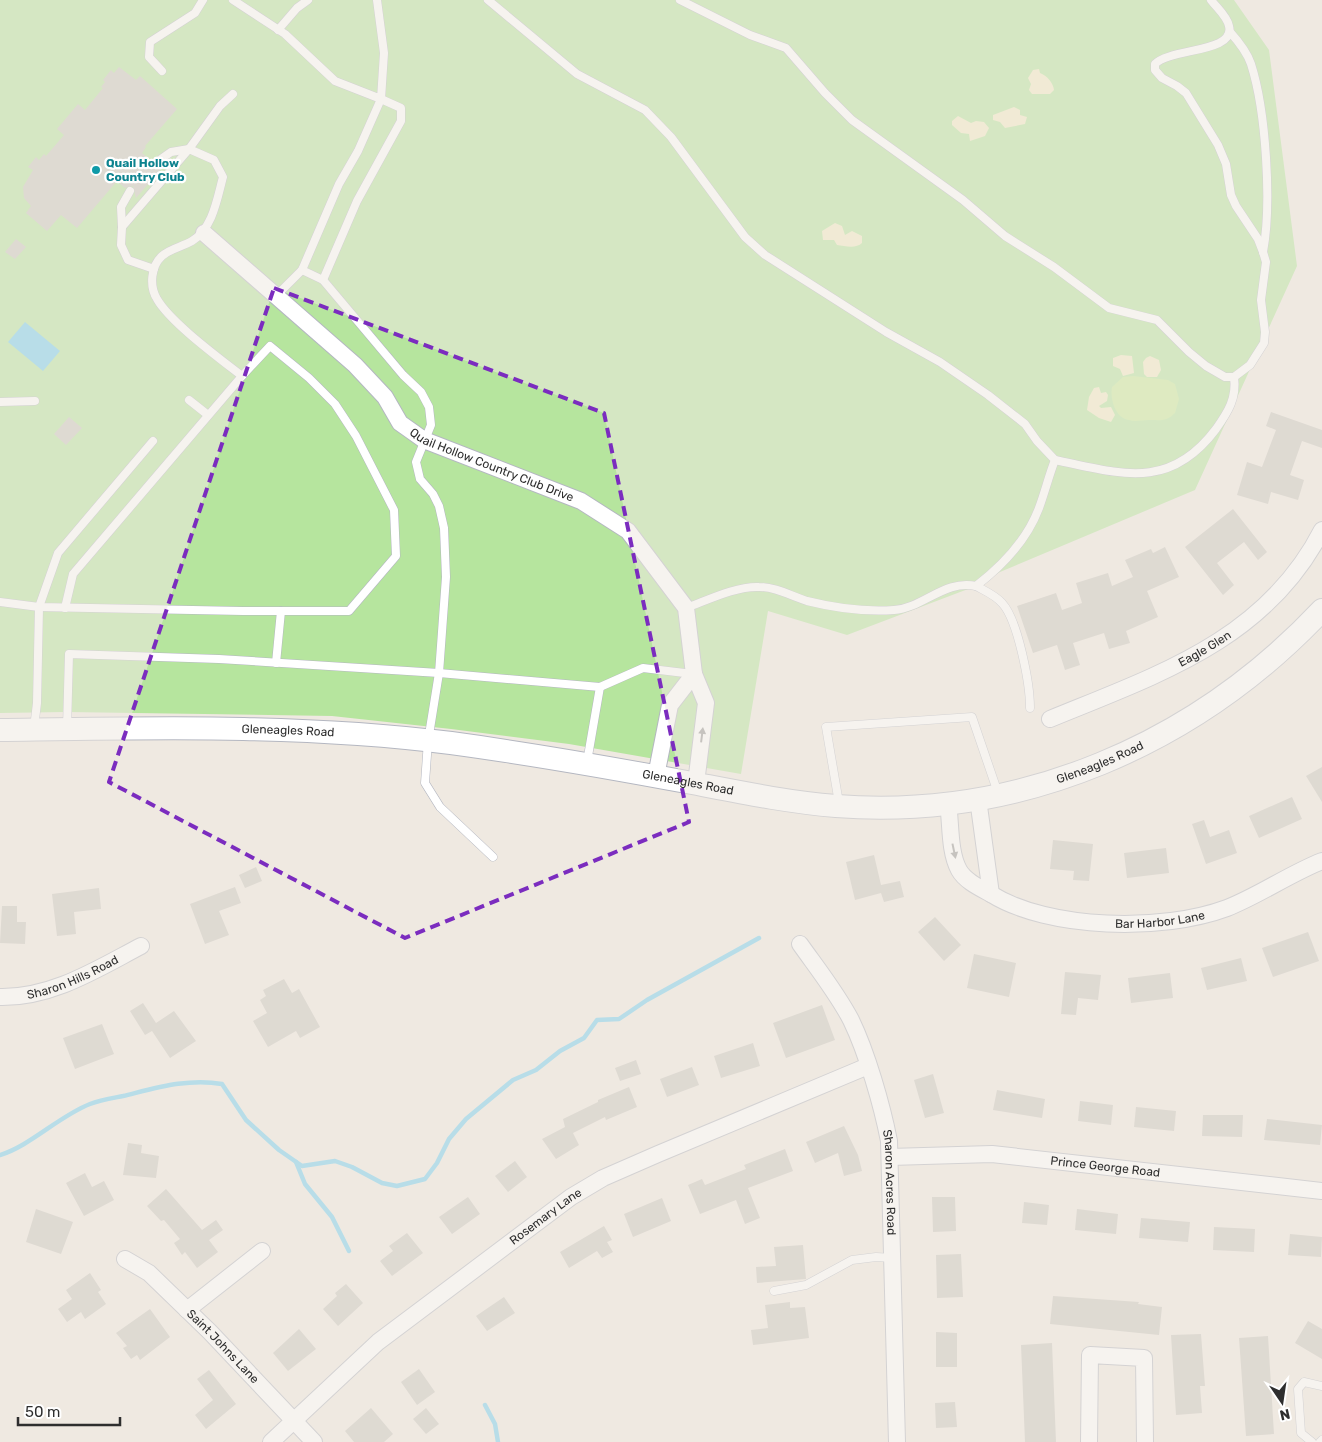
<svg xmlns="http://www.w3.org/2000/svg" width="1322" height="1442" font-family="Rubik,sans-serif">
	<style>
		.green { fill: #b6e59e }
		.sand { fill: #f3ecc5 }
		.pitch { fill: #c9ec9a }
		.water { fill: #75cff0 }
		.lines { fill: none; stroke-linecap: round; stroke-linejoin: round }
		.stream { stroke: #75cff0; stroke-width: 4.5 }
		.building { fill: #cbc7bf }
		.lane-casing { stroke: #b4b7c1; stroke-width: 9 }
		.street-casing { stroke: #b4b7c1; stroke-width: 18 }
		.secondary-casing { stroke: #b4b7c1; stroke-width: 24 }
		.lane { stroke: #fff; stroke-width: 8 }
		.street { stroke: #fff; stroke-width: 16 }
		.secondary { stroke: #fff; stroke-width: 22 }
		.oneway { fill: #969696 }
		.marked { fill: none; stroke: #7b2cbf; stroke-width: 4; stroke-dasharray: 10 6; stroke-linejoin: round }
		.culture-dot { fill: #0f9aa8; stroke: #fff; stroke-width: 2 }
		.labels { text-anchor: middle; stroke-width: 4.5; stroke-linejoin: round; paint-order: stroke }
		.culture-label { font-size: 12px; font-weight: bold; fill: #0d838f; stroke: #fff; text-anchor: start }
		.street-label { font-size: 12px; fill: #2e2e2e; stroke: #fff }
	</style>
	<rect width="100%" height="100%" fill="#efe9e1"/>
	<!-- green -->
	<path class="green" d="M0,0H1234L1269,50L1297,266L1195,490L1000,572L976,586L847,635L768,611L741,774L569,744L451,729L332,716L66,712L0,713Z"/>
	<!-- sand -->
	<g class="sand">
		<path d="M1039,69L1040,73C1047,76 1053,82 1054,90L1050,94H1032L1029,90L1031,84L1028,78L1033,70Z"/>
		<path d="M1014,107L1020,110V115L1027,117L1025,124L1005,128L1000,122L993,120V115Z"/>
		<path d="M958,116L971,123L976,121L984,122L989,128L985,136L970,141L969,134L961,133L952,125V121Z"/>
		<path d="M835,223L842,226L845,235L852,231L862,236V243C856,249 845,246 837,245L834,240H823L822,231Z"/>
		<path d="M1121,355L1132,356L1134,373L1123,376L1120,369L1113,366V358Z"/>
		<path d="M1150,356L1159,360L1161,370L1157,377H1147L1144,374L1143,362L1146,358Z"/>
		<path d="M1099,387L1101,393L1106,392L1108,395L1107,401L1099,406L1101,408L1111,407L1115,415L1111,422L1099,418L1087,410L1089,397L1094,388Z"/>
	</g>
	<!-- pitch -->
	<path class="pitch" d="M1133,376L1168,380L1175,384L1179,399L1175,413C1166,422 1160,420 1149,420C1142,420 1135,422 1129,420C1115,418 1110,399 1112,387L1123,377Z"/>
	<!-- water -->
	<path class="water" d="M25,322L60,351L43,371L8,342Z"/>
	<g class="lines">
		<!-- stream -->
		<g class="stream">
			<path d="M0,1155C30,1146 59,1116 90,1104C100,1100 113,1098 123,1096C156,1088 188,1078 222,1084L246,1120L279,1150L302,1166L335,1161L352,1167L382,1183L397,1186L425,1179L437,1163L449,1139L466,1119L513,1080L536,1070L560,1051L584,1038L597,1020L619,1019L647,1000L759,938"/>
			<path d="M296,1162L305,1184L332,1217L349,1251"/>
			<path d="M485,1405L495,1424L498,1442"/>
		</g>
	</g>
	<!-- building -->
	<g class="building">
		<path d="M119,67L136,80L140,76L177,109L145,146L146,147L142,153L150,160V168L161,169L136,198L133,186L125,188L117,181L77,228L61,215L47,231L26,213L31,206L24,198L23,187L33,170L28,167L36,157L39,160L44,154L46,156L64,135L57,129L78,104L85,110L103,88L101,87L105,82L103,80L111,70L114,73Z"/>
		<path d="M16,239L26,247L15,259L5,252Z"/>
		<path d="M1271,412L1322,430V448L1302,441L1290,475L1304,480L1298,500L1271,492L1268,504L1237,495L1247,462L1262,467L1276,430L1266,426Z"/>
		<path d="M69,417L82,428L66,445L54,434Z"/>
		<path d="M1233,509L1267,552L1258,560L1244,542L1217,563L1234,585L1223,595L1185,547Z"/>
		<path d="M1165,547L1179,577L1147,591L1158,617L1126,631L1130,643L1109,649L1104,633L1073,643L1080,665L1065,670L1057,645L1033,653L1017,606L1056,593L1062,610L1082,603L1076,583L1108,573L1112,586L1133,577L1125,560L1151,549L1153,553Z"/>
		<path d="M1322,767V802L1306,776Z"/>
		<path d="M1292,797L1302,819L1259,838L1249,816Z"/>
		<path d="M1204,820L1210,837L1229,830L1237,853L1206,864L1192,824Z"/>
		<path d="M1053,840L1093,844L1089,881L1073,880L1074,871L1050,869Z"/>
		<path d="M1166,848L1169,873L1127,878L1124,853Z"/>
		<path d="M874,855L881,885L900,881L904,897L884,902L881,893L855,900L846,862Z"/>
		<path d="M256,867L262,881L245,888L239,875Z"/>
		<path d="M235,887L241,903L219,911L229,935L205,944L190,904Z"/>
		<path d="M99,888L101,909L74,912L76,934L57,936L52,894Z"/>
		<path d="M2,906H17V922H26L25,944L0,943Z"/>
		<path d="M935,917L961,945L944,961L918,932Z"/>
		<path d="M1308,932L1319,961L1273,977L1262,948Z"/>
		<path d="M974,954L1016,963L1009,997L967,988Z"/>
		<path d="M1241,958L1247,981L1207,990L1201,968Z"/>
		<path d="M1065,972L1101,975L1098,1000L1078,998L1076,1015L1061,1014Z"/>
		<path d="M1170,973L1173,998L1131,1003L1128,978Z"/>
		<path d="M284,979L292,993L299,989L320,1027L300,1038L296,1031L268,1047L253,1021L267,1013L260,1000L266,996L263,990Z"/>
		<path d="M143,1003L156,1023L174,1011L196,1041L170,1058L152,1031L145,1035L130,1011Z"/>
		<path d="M822,1005L835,1040L786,1058L773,1023Z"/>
		<path d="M102,1024L114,1054L75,1069L63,1038Z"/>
		<path d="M753,1043L760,1066L721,1078L714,1056Z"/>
		<path d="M636,1060L641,1074L620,1081L615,1068Z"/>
		<path d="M692,1067L699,1085L667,1097L660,1079Z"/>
		<path d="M933,1074L944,1113L925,1118L914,1080Z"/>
		<path d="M629,1087L637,1107L606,1120L605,1117L573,1133L579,1145L556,1159L542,1139L565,1127L563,1119L598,1102V1100Z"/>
		<path d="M997,1090L1045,1099L1042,1118L993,1110Z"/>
		<path d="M1080,1101L1113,1105L1111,1125L1078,1121Z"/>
		<path d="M1136,1107L1176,1111L1174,1131L1134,1127Z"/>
		<path d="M1203,1115H1243L1242,1137L1202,1136Z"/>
		<path d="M1267,1119L1322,1125L1320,1145L1264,1140Z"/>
		<path d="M844,1126L858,1155L862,1171L844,1176L838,1153L815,1163L806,1142Z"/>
		<path d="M128,1143L142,1145L141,1153L159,1156L156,1178L123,1175Z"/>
		<path d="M785,1149L793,1171L748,1188L760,1218L745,1224L736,1200L700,1214L688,1185L702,1179L705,1185L746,1169L744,1165Z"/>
		<path d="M515,1161L527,1177L508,1192L495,1176Z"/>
		<path d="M85,1173L92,1187L104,1181L114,1200L84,1216L66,1183Z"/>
		<path d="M166,1189L202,1230L216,1220L223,1230L209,1240L218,1252L197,1268L185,1252L182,1255L174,1243L180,1239L164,1220L161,1221L147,1206Z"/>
		<path d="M468,1197L480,1214L452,1234L439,1217Z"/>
		<path d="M932,1197H955L956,1231L933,1232Z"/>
		<path d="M662,1198L671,1221L633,1237L624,1214Z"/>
		<path d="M1024,1202L1049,1205L1047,1225L1022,1223Z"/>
		<path d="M36,1209L73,1222L61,1254L26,1242Z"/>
		<path d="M1077,1209L1118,1214L1116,1234L1075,1230Z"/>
		<path d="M1141,1218L1190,1222L1188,1242L1139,1238Z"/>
		<path d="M604,1226L612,1240L607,1242L613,1252L602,1258L597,1251L569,1268L560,1252Z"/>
		<path d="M1214,1227L1255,1229L1254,1252L1213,1250Z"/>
		<path d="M407,1233L423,1253L392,1276L380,1261L393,1251L389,1246Z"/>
		<path d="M1290,1234L1322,1237L1321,1257L1288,1255Z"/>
		<path d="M803,1245L806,1279L757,1283L756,1267L776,1266L774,1247Z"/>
		<path d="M961,1254L963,1297L937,1298L936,1255Z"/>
		<path d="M90,1273L101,1290L98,1292L106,1304L85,1319L81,1312L67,1322L58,1309L72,1299L66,1290Z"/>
		<path d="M346,1284L363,1303L338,1326L323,1309L337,1296L335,1293Z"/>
		<path d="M1053,1296L1139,1302L1138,1304L1162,1307L1159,1335L1050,1324Z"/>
		<path d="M504,1297L515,1313L487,1331L476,1316Z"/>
		<path d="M790,1302V1308L805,1307L809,1338L753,1345L751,1330L768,1328L765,1305Z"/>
		<path d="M150,1309L170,1337L140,1360L137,1355L131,1359L123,1348L127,1346L116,1333Z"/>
		<path d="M1308,1321L1322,1329V1359L1295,1343Z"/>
		<path d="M299,1329L316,1349L288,1371L273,1353Z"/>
		<path d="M936,1332L957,1333V1367H936Z"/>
		<path d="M1201,1334L1205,1386H1200L1202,1413L1176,1415L1171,1335Z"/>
		<path d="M1268,1336L1274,1434L1246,1436L1239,1338Z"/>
		<path d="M1052,1343L1056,1442H1025L1021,1345Z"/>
		<path d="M419,1369L435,1392L417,1405L401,1382Z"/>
		<path d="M209,1370L236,1404L206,1429L195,1415L213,1400L197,1379Z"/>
		<path d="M955,1402L957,1427L936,1428L935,1403Z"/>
		<path d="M371,1408L393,1434L384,1442H354L345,1431Z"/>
		<path d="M426,1408L439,1424L426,1434L413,1419Z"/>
	</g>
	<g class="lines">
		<!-- lane casing -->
		<g class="lane-casing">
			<g id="lane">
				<path d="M233,0L285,34L335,81L381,99L384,53L377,0"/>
				<path d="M488,0L577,74L645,110L671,137L745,237L765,255L886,332L940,362L988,395L1025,424L1037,441L1055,460C1049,475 1045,492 1039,508C1027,540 1002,566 976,586C945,579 923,608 894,610C865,612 835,608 807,601C791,596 776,587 759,587C736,586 708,600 686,608"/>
				<path d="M680,0L750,35L786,48L825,93L852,120L963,200L1005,236L1054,267L1109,308L1157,320L1189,352L1206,366L1225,377H1234L1250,365L1264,343L1265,332L1261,300L1266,262L1263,252L1258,239L1236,206L1231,195L1226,164L1218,145L1186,93L1177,86L1162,78L1155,70V64C1170,48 1236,53 1229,26C1227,16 1217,8 1211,0"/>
				<path d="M278,30L297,8L308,0"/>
				<path d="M1230,32C1239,42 1247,52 1251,64C1266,111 1272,204 1263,252"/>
				<path d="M162,71L149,57L150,42L195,13L203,0"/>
				<path d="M154,164L171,152L189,149"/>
				<path d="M122,227L121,207L130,191"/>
				<path d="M154,269L128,260L121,245L122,227L189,149"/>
				<path d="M302,270L323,280L403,375L421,392L429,407L431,425L416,462L420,479L433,494L439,506L444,528L446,577L439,673L428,741L425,783L440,807L493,857"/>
				<path d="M276,296L302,270L339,184L358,151L381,99L401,108V121L357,201L323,280"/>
				<path d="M189,400L208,415"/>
				<path d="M0,402L35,401"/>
				<path d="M1055,460C1119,473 1169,492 1216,429C1228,412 1237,398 1234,377"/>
				<path d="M976,586C985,591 995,595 1002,603C1018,620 1030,684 1030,708"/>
				<path d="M0,602L39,607L243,611H349L396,556L394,510L356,436L335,404L309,378L270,346L242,376C219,358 170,322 157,299C149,286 151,266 162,256C171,248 182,247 192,241C213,228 217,199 223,177L214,160L189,149L220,106L233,94"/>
				<path d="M65,608L73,574L242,376"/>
				<path d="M276,663L281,611"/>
				<path d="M34,728L37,703L39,607L58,553L153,441"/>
				<path d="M67,728L69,654L219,659L439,673L600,687L643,668L693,674"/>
				<path d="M587,762L600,687"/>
				<path d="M839,803L826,727L972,717L998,793"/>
				<path d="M774,1291L806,1285L852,1260L876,1257L893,1258"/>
				<path d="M1312,1442L1301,1433L1298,1389L1304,1382L1322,1386"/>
				<path d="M1320,1442L1322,1440"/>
			</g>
		</g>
		<!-- street casing -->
		<g class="street-casing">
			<g id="street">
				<path id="s1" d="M204,233L355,365L385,397L400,423L424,440L581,501L628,531L686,608L694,674"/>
				<path id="s2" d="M1050,719C1157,675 1266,640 1322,530"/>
				<path d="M656,776L670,705L694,674L706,703L696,783"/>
				<path d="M948,803C951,823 949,852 959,870C965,881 980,888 991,894L978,799"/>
				<path id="s3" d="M991,894C1049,930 1163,932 1227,908C1260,895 1289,874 1322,861"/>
				<path id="s4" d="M800,944C817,968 837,993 851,1020C867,1053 882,1105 889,1141L897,1442"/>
				<path id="s5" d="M0,997C52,998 97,969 141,946"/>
				<path id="s6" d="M890,1157L992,1154L1322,1191"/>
				<path id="s7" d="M125,1259L149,1273L210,1332L314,1442"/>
				<path d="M187,1310L262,1251"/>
				<path id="s8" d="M271,1442L378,1342L571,1197L603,1178L658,1154L868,1066"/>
				<path d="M1089,1442L1090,1355L1144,1358L1145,1442"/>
			</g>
		</g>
		<!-- secondary casing -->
		<g class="secondary-casing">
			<g id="secondary">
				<path id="s9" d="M0,730C150,728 302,724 451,743C532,754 612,768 692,783C739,792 787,802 836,806C1021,820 1196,744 1322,610"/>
			</g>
		</g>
		<!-- lane -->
		<use href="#lane" class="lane"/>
		<!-- street -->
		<use href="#street" class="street"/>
		<!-- secondary -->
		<use href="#secondary" class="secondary"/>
	</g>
	<!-- one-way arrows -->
	<defs><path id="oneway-solid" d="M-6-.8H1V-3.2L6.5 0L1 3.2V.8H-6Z" transform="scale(1.25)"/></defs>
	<g class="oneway">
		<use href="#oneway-solid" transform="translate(702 735) rotate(-83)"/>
		<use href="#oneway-solid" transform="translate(954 851) rotate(78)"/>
	</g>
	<!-- marked area -->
	<path d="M0 0H1322V1442H0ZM274,288L604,413L689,822L405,938L109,782Z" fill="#efe9e1" fill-opacity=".55" fill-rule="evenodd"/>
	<path class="marked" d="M274,288L604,413L689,822L405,938L109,782Z"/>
	<!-- markers -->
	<circle class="culture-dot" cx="96" cy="170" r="5"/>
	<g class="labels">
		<!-- culture labels -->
		<g class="culture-label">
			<text x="106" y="167">Quail Hollow<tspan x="106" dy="14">Country Club</tspan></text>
		</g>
		<!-- street labels -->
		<g class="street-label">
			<text dy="4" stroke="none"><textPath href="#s1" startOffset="376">Quail Hollow Country Club Drive</textPath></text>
			<text dy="4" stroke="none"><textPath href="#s2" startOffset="170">Eagle Glen</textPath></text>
			<text dy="4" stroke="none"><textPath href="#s9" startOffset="288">Gleneagles Road</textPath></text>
			<text dy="4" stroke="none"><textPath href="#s9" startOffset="1112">Gleneagles Road</textPath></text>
			<text dy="4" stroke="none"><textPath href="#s9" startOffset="692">Gleneagles Road</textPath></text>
			<text dy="4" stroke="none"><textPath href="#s3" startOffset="174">Bar Harbor Lane</textPath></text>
			<text dy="4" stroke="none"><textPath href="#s5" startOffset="76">Sharon Hills Road</textPath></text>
			<text dy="4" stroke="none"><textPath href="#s6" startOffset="216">Prince George Road</textPath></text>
			<text dy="4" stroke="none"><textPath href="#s4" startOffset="260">Sharon Acres Road</textPath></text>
			<text dy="4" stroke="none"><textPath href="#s8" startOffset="356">Rosemary Lane</textPath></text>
			<text dy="4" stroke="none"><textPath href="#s7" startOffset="132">Saint Johns Lane</textPath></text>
		</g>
	</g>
	<!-- north arrow -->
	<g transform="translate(1282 1402) rotate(167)" stroke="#ffffff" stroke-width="4" paint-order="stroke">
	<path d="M0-4L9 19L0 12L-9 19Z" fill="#2e2e2e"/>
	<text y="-8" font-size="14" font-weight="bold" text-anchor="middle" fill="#2e2e2e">N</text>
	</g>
	<!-- scale -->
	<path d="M18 1417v8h102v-8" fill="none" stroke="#2e2e2e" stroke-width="2.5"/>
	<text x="25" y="1417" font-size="15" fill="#2e2e2e" stroke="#ffffff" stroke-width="4" paint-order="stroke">50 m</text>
</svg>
